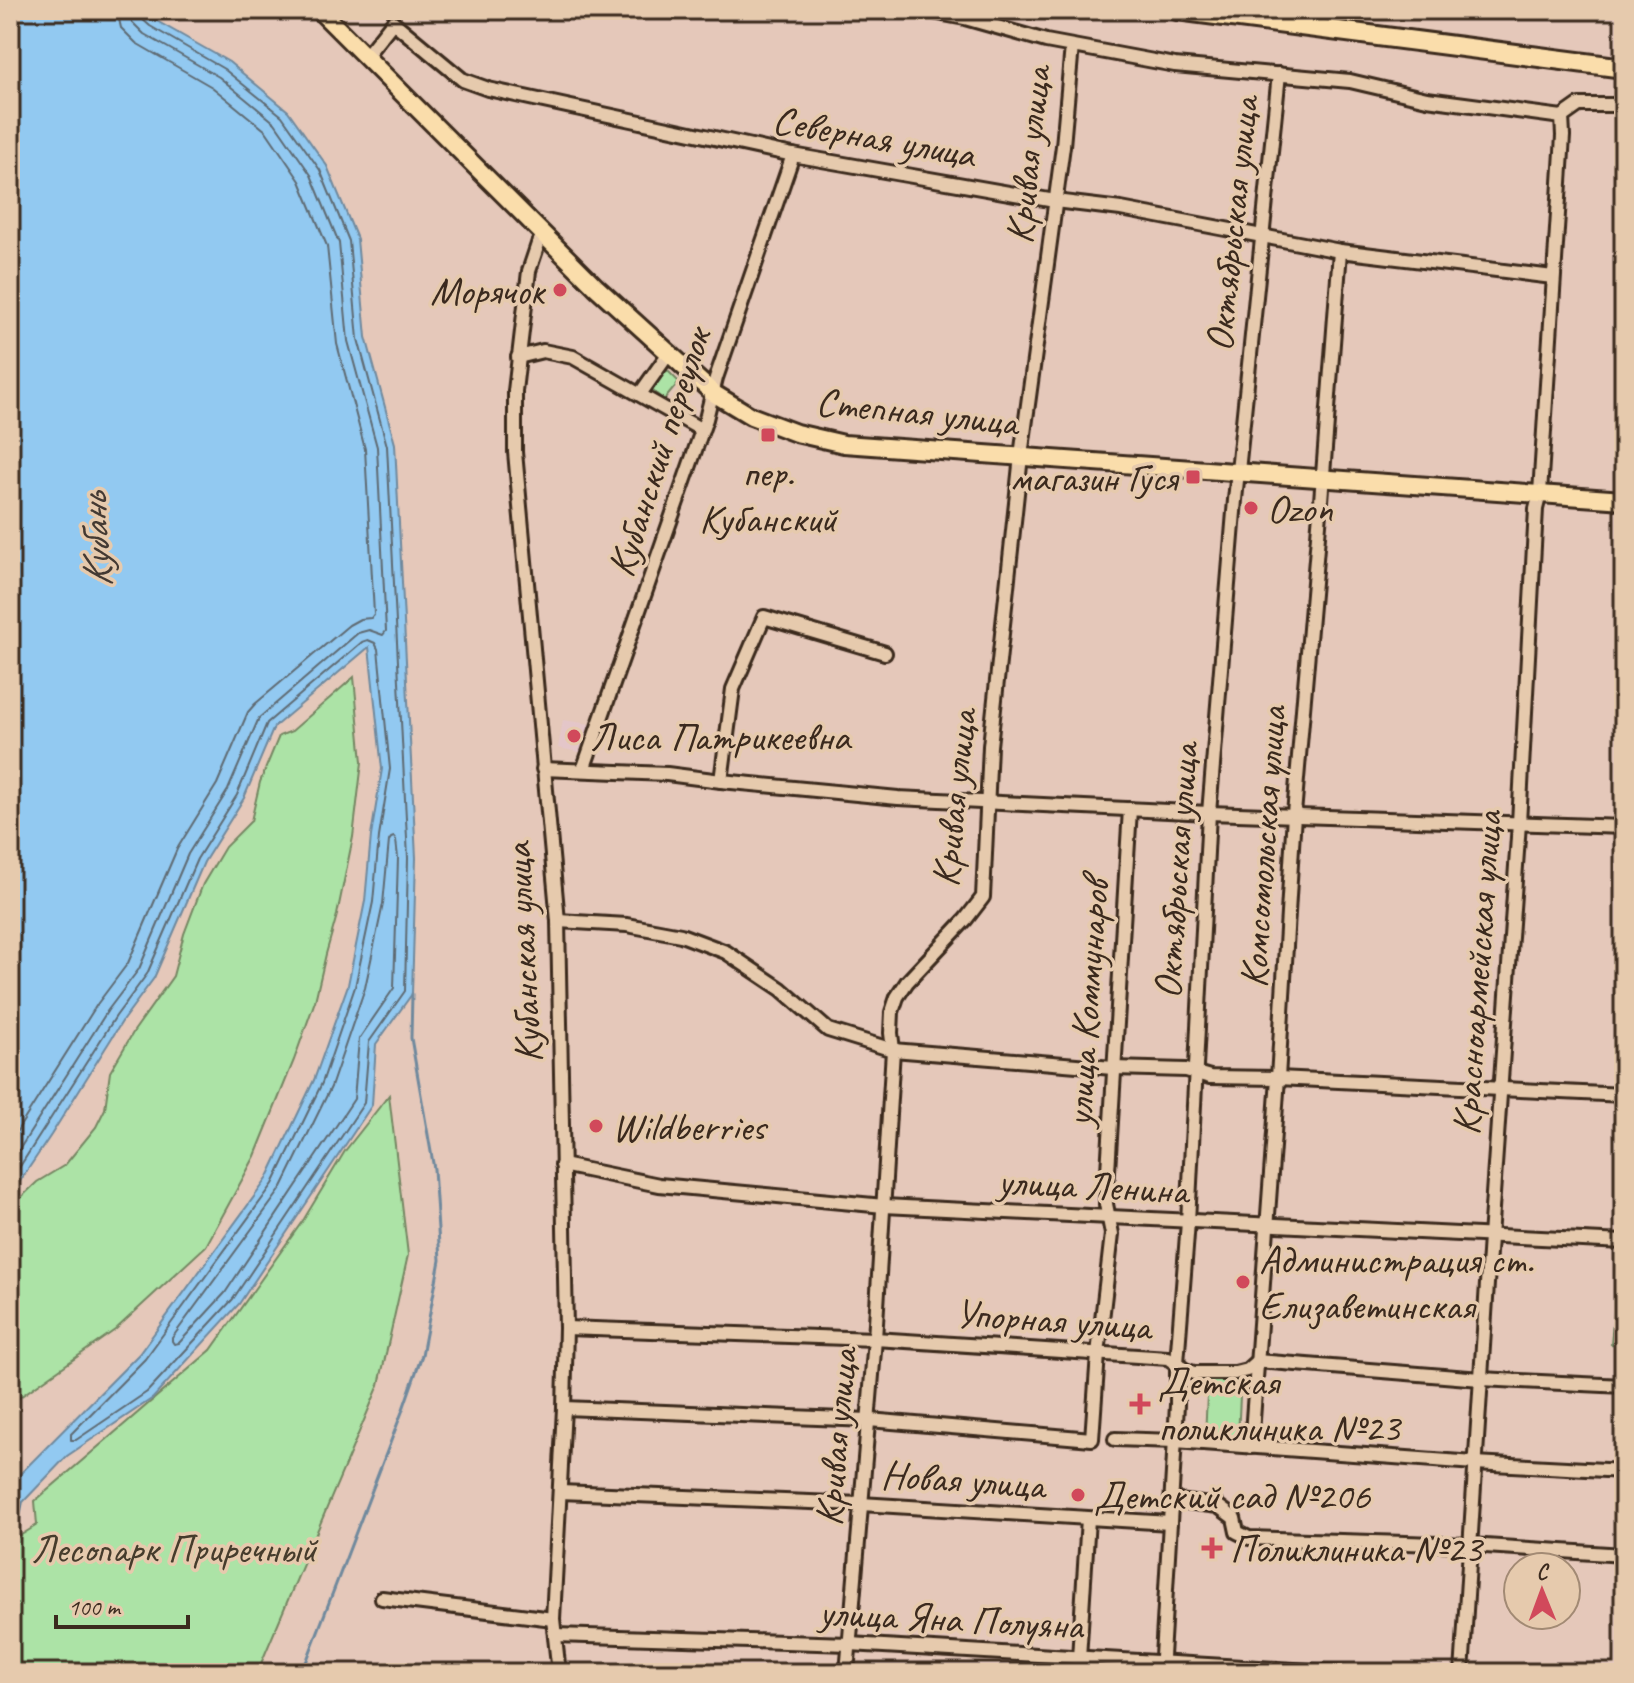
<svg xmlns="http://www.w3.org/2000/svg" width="1634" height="1683" font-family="Caveat,sans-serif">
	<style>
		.built { fill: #e4c6c9 }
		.green { fill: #ace3a6; stroke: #748662; stroke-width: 2 }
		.water { fill: #92c9f1; stroke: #6f899d; stroke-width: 2 }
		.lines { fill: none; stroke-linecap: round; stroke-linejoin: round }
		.shore { stroke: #5e6a72; stroke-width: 2 }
		.stream { stroke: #6f899d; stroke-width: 3 }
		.minor-casing { stroke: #3b2a1e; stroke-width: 18 }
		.major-casing { stroke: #3b2a1e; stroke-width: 22 }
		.highway-casing { stroke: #3b2a1e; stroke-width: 24 }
		.minor { stroke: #e6caad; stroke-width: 12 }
		.major { stroke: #faddab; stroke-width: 16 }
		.highway { stroke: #faddab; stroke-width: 18 }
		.poi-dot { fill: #d1495b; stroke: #e6caad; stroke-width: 3 }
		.labels { text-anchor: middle; stroke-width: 7; stroke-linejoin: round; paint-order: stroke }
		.street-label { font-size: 40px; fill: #3b2a1e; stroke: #e6caad }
		.poi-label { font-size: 40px; fill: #3b2a1e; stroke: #e6caad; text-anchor: start }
		.park-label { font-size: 40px; fill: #463c2c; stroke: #e6caad }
		.water-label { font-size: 42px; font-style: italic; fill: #443a33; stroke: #e6caad }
	</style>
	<rect width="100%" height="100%" fill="#e5c8ba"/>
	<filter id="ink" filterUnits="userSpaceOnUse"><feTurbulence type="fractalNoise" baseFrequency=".0125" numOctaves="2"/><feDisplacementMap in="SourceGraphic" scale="16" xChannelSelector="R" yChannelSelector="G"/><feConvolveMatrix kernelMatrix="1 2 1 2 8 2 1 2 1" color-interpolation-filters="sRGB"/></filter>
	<g filter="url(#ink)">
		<!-- built -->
		<path class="built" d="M563,720L590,724L585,753L558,748Z"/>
		<!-- green -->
		<g class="green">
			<path d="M664,367L679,382L664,400L648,387Z"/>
			<path d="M354,677L362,762L353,837L337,915L326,954L315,1001L294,1060L255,1156L206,1246L115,1330L10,1404V1208L37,1182L65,1165L96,1127L105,1109L110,1072L134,1031L173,976L184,934L203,884L225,847L251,821L260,782L279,736L292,731Z"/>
			<path d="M389,1095L408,1255L379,1385L257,1673H10V1542L37,1525L35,1501L211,1350L304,1219L345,1151Z"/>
			<path d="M1619,1256L1624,1257V1345L1611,1344Z"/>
			<path d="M1208,1374L1241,1375L1238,1438L1205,1437Z"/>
		</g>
		<!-- water -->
		<path class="water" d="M10,10H144L155,20L229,62L288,111L327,166L357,239L366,337L395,444L416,858L412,994L376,1044L372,1105L239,1304L153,1398L67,1456L23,1502L19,1520L10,1526V1481L17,1477L139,1354L267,1179L314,1080L348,985L365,901L371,836L382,769L369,647L274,727L244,798L204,862L154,978L123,1020L51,1135L10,1196Z"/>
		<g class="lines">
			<!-- shore -->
			<g class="shore">
				<path d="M391,838L394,837L396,840L398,858L394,988L359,1039L354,1099L225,1293L179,1343L174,1344L172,1341V1338L281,1189L331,1087L365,988L383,904L389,841Z"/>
				<path d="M10,1142L98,1003L128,963L177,849L217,784L248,712L255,704L349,625L360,619L371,618L374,614L365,449L337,344L327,246L300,181L266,131L212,87L136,43L121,28L117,10"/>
				<path d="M10,1164L108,1010L139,969L188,854L228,790L259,718L358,633L369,630L383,635L386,631L377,447L348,341L339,243L311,175L275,123L219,77L144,34L132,22L129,10"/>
				<path d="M10,1182L116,1016L147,974L197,859L237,795L267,723L362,642L368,640L375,643L378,649L390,769L379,837L373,902L355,987L322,1083L273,1184L145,1359L71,1434V1440H76L147,1392L233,1299L364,1103L369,1042L405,991L408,858L387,446L358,339L349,241L320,170L282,116L224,69L150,26L141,18L139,10"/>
			</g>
			<!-- stream -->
			<path class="stream" d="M302,1673L402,1412L422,1355L440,1260L434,1169L411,1038L412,994"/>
			<!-- minor casing -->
			<g class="minor-casing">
				<g id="minor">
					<path d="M922,10L965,18L1046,41L1175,65L1350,81L1427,99L1562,117"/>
					<path d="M365,57L393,22L463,80L488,89L793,155L1055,201L1121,209L1340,251L1553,277"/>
					<path d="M544,234L538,244L529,271L515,391V452L558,921L566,1328L564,1408L553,1619L559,1673"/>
					<path d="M518,357L543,351L573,357L702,430"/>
					<path d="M640,394L669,353"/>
					<path d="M543,769L667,774L721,781L898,798L1209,813L1624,827"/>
					<path d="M583,770L706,419L716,378L793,155"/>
					<path d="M721,781L733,689L764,617L885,653"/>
					<path d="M558,921L627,925L681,935L726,952L781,989L828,1030L893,1050L1113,1068L1186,1070L1210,1077L1278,1078L1624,1095"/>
					<path d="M562,1165L659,1185L884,1206L1624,1242"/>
					<path d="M566,1328L875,1339L1168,1358L1185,1370L1194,1373H1235L1247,1370L1257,1361L1481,1379L1624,1386"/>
					<path d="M564,1408L869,1420L1092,1439L1098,1354L1112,1234L1106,1204L1130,809"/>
					<path d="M1115,1439L1175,1441L1475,1463L1624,1471"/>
					<path d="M1251,1447L1278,1078L1294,814L1321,501L1340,251"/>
					<path d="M560,1492L861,1504L1170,1523"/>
					<path d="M1171,1500L1218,1506L1234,1518L1237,1532L1249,1538L1470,1545L1624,1555"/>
					<path d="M382,1598L553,1619"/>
					<path d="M555,1635L850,1644L1344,1673"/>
					<path d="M847,1673L875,1339L893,1050L891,1033L892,1012L897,997L907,982L966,919L983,897L990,746L1021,456L1063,146L1072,46"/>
					<path d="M1078,1673L1088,1519"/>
					<path d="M1161,1673L1177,1405V1363L1188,1222L1209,813L1235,500L1279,74"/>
					<path d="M1462,1673L1490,1237L1519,823L1536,509L1540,493L1563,136L1562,117L1579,105H1624"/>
				</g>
			</g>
			<!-- major casing -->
			<g class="major-casing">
				<path id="major" d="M319,10L596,287L713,393L751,416L796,433L844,444L1624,500"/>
			</g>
			<!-- highway casing -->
			<g class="highway-casing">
				<path id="highway" d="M1177,10L1624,68"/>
			</g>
			<!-- minor -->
			<use href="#minor" class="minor"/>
			<!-- major -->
			<use href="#major" class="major"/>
			<!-- highway -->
			<use href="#highway" class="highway"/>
		</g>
	</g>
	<!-- markers -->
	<g class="poi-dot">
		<circle cx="560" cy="290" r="8"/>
		<rect x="760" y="427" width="16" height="16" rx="4"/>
		<rect x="1185" y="469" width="16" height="16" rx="4"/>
		<circle cx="1251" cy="508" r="8"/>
		<circle cx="574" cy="736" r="8"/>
		<circle cx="596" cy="1126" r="8"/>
		<circle cx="1243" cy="1282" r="8"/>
		<path d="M1136 1392h8v8h8v8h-8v8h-8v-8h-8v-8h8z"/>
		<circle cx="1078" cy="1495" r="8"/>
		<path d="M1208 1536h8v8h8v8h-8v8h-8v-8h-8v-8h8z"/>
	</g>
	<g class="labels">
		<!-- street labels -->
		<g class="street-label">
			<text transform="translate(874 136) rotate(10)" y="14">Северная улица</text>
			<text transform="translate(1027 155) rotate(-84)" y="14">Кривая улица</text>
			<text transform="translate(1231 224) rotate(-84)" y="14">Октябрьская улица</text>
			<text transform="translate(917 411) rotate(6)" y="14">Степная улица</text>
			<text transform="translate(658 452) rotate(-72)" y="14">Кубанский переулок</text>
			<text transform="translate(953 798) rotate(-84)" y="14">Кривая улица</text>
			<text transform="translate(1262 847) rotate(-86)" y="14">Комсомольская улица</text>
			<text transform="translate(1175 871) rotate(-86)" y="14">Октябрьская улица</text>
			<text transform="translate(522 953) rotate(-93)" y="14">Кубанская улица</text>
			<text transform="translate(1476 973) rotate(-86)" y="14">Красноармейская улица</text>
			<text transform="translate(1086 1003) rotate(-86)" y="14">улица Коммунаров</text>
			<text transform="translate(1093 1185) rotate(3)" y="14">улица Ленина</text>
			<text transform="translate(1053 1319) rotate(4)" y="14">Упорная улица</text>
			<text transform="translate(835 1437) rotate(-85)" y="14">Кривая улица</text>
			<text transform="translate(963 1479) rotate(4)" y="14">Новая улица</text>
			<text transform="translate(951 1618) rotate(3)" y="14">улица Яна Полуяна</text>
		</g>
		<!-- poi labels -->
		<g class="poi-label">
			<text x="544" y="304" text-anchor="end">Морячок</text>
			<text x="768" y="486" text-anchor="middle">пер.<tspan x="768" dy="46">Кубанский</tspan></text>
			<text x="1177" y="491" text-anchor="end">магазин Гуся</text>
			<text x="1267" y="522">Ozon</text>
			<text x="590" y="750">Лиса Патрикеевна</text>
			<text x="612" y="1140">Wildberries</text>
			<text x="1259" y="1273">Администрация ст.<tspan x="1259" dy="46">Елизаветинская</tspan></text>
			<text x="1158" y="1395">Детская<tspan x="1158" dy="46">поликлиника №23</tspan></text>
			<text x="1094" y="1509">Детский сад №206</text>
			<text x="1230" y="1562">Поликлиника №23</text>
		</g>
		<!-- park labels -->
		<g class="park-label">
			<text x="174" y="1562">Лесопарк Приречный</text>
		</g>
		<!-- water labels -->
		<g class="water-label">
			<text transform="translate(94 541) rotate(-93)" y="15">Кубань</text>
		</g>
	</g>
	<!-- margin -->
	<rect width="1634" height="1683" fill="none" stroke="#e6caad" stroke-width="40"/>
	<rect x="20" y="20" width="1594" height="1643" fill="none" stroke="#3b2a1e" stroke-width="3" filter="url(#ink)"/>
	<!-- north arrow -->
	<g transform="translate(1542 1591) rotate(359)"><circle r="38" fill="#e6caad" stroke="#a28a74" stroke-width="2"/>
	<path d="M0-6L14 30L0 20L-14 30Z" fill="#d1495b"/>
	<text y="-12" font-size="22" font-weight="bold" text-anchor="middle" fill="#3b2a1e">С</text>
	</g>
	<!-- scale -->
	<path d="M56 1615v12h132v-12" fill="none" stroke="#3b2a1e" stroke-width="4"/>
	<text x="68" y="1615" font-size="24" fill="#3b2a1e" stroke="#e6caad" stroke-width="6" paint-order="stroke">100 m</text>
</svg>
